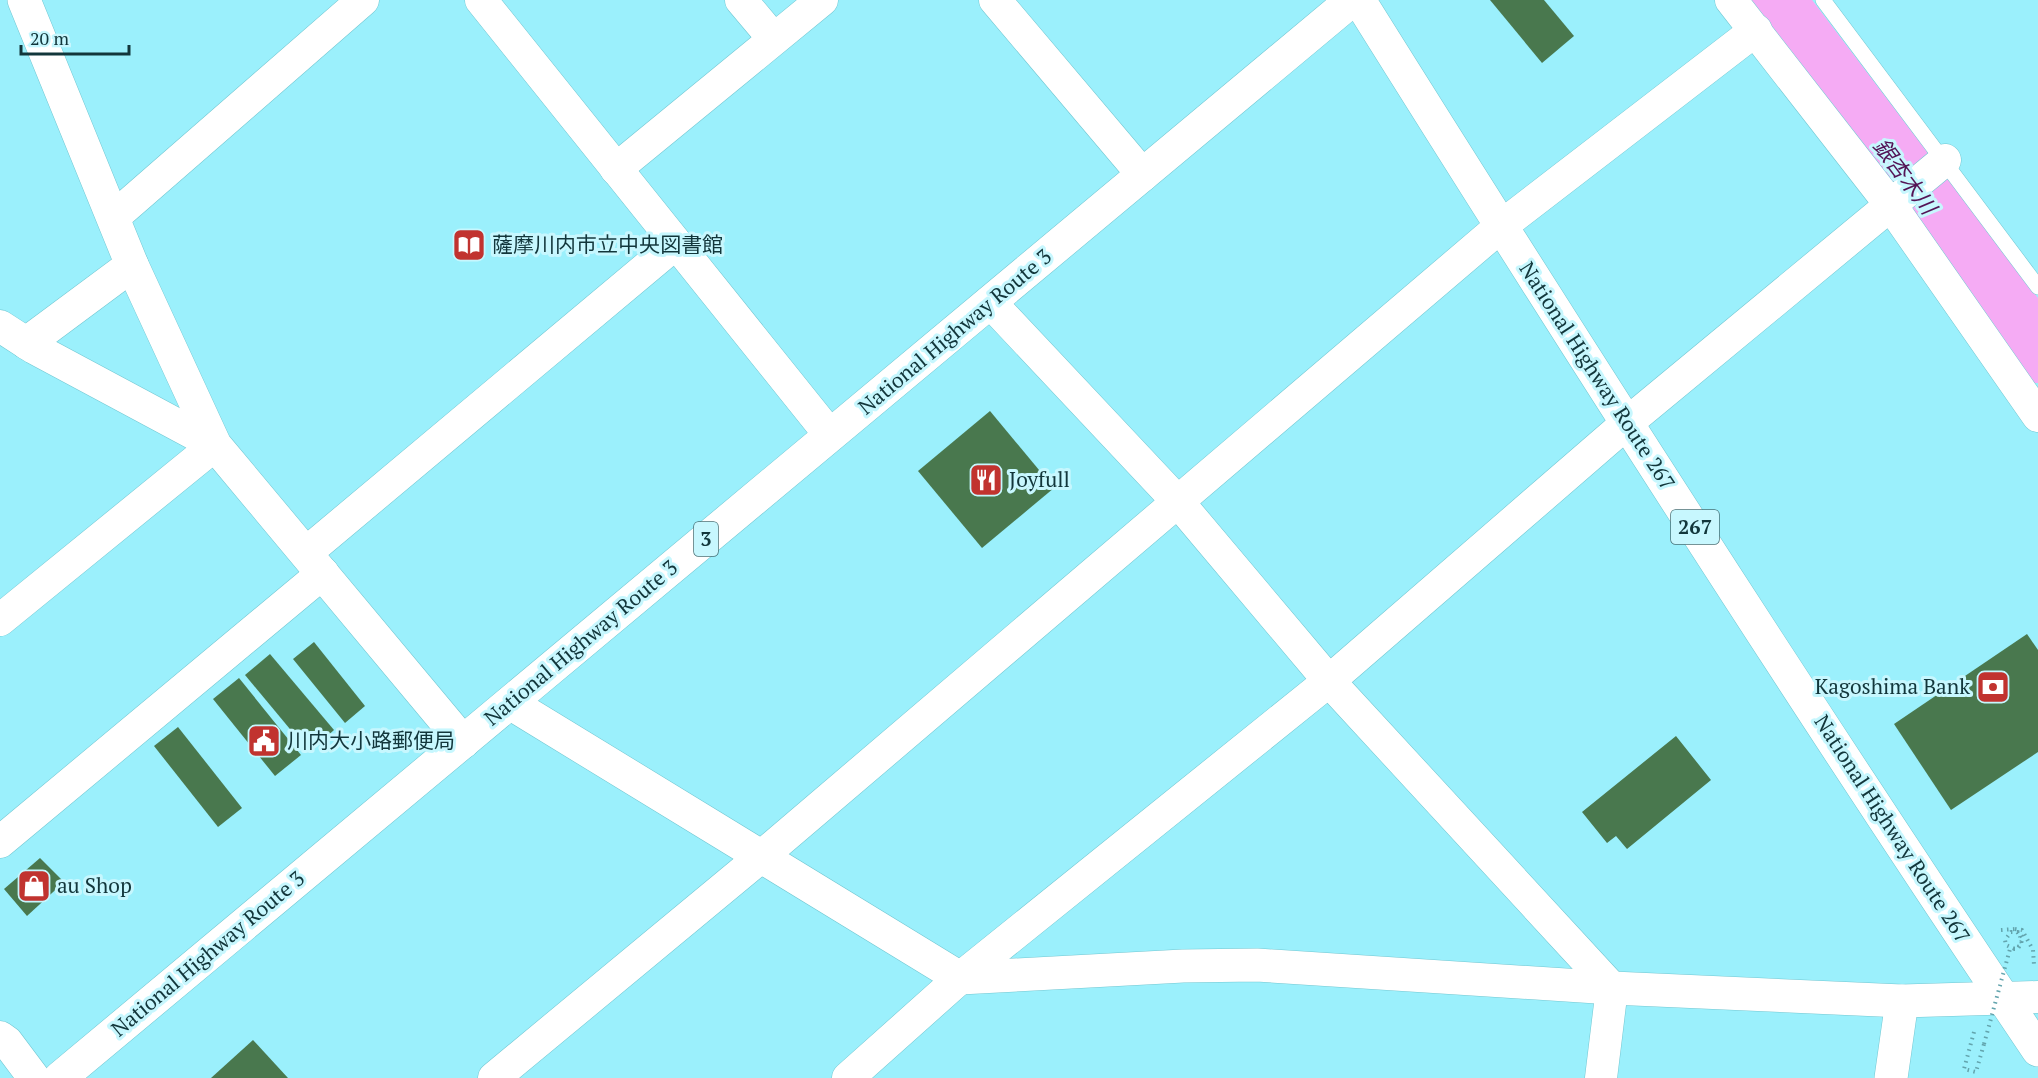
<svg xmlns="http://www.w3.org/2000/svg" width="2038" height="1078" font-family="'PT Serif','Noto Sans JP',serif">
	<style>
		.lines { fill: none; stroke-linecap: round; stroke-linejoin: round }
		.river { stroke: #f5abf4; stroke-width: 64 }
		.building { fill: #49784e }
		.lane-casing { stroke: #72c7d2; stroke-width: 16 }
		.street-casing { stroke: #72c7d2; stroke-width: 33 }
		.secondary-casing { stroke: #72c7d2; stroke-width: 34 }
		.highway-casing { stroke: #72c7d2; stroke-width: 34 }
		.path { stroke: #63a4ad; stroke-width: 4; stroke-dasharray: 1.5 4.5; stroke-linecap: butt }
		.lane { stroke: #fff; stroke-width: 15 }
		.street { stroke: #fff; stroke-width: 32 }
		.secondary { stroke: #fff; stroke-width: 33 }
		.highway { stroke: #fff; stroke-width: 33 }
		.path-bridge { stroke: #63a4ad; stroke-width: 4; stroke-dasharray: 1.5 4.5; stroke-linecap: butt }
		.labels { text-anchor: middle; stroke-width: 6; stroke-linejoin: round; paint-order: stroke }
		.shield { fill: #c7f7fe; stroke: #487076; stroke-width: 1.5 }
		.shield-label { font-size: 20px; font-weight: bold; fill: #12363b }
		.poi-label { font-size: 21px; fill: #12363b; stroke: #c7f7fe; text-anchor: start }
		.street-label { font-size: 21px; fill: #12363b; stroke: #c7f7fe }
		.water-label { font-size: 22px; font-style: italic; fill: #531355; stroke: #c7f7fe }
	</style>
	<rect width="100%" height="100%" fill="#9bf0fc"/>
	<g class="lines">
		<!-- river -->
		<path class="river" d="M1772,0L2038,351"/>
	</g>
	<!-- building -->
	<g class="building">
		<path d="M1490,0H1544L1574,36L1542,63Z"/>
		<path d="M990,411L1054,488L982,548L918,471Z"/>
		<path d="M2027,634L2038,650V752L1951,810L1894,724Z"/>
		<path d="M314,642L365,706L345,723L293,659Z"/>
		<path d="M270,654L334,730L309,752L245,675Z"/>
		<path d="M239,678L301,755L275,776L213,699Z"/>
		<path d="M178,727L242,808L218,827L154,746Z"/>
		<path d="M1676,736L1711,780L1627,849L1616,836L1607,843L1582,812Z"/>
		<path d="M40,858L64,882L27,916L4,889Z"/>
		<path d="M253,1040L288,1078H211Z"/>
	</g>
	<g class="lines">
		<!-- lane casing -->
		<g class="lane-casing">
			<path id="lane" d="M1823,0L2038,287"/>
		</g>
		<!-- street casing -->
		<g class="street-casing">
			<g id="street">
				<path d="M481,0L830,435"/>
				<path d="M741,0L773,38"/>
				<path d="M995,0L1143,175"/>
				<path d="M1731,0L1890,204L2038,416"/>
				<path d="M616,169L822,0"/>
				<path d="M114,217L363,0"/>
				<path d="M990,302L1179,503L1329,681L1612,988L1601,1078"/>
				<path d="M0,326L34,348L215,445L0,620"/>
				<path d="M306,553L675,244"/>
				<path d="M0,842L323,573"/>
				<path d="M2003,998L2038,997"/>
				<path d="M0,1037L7,1042L34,1078"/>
				<path d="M494,1078L762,856L1500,227L1756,30"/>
				<path d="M848,1078L960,978L1329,681L1627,423L1945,160"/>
			</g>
		</g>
		<!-- secondary casing -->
		<g class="secondary-casing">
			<g id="secondary">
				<path d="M24,0L132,265L215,445L463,742"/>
				<path d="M27,343L132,265"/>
				<path d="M510,703L960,978L1183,966L1257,965L1612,988L1902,1001L2003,998"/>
				<path d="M1891,1078L1902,1001"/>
			</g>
		</g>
		<!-- highway casing -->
		<g class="highway-casing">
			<g id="highway">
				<path d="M1359,0C1580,353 1805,704 2038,1050"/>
				<path d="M60,1078L1352,0"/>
			</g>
		</g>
		<!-- path -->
		<g class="path">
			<path d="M2015,929L2022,930L2033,950L2034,965"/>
			<path d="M2001,930L2015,929L2020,936"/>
			<path d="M1974,1032L1964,1069L1976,1072L1984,1044"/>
		</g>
		<!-- lane -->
		<use href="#lane" class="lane"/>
		<!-- street -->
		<use href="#street" class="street"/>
		<!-- secondary -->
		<use href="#secondary" class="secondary"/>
		<!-- highway -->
		<use href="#highway" class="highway"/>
		<!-- path-bridge -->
		<path class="path-bridge" d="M1984,1044L2010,949H2018L2023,938L2018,932H2011L2005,940L2006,945L2015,949L2022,944L2020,936"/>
	</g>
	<!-- icons -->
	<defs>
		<g id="library-square" transform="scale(1.725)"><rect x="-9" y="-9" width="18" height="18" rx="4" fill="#c1332f" stroke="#c7f7fe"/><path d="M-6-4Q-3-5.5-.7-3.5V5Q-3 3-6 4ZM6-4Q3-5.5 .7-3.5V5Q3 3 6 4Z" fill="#fff"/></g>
		<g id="restaurant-square" transform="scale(1.725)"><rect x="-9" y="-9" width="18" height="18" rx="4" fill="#c1332f" stroke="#c7f7fe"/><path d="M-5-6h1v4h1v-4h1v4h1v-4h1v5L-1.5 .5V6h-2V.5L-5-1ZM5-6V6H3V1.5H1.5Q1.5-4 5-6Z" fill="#fff"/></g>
		<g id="bank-square" transform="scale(1.725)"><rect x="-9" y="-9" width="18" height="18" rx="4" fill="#c1332f" stroke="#c7f7fe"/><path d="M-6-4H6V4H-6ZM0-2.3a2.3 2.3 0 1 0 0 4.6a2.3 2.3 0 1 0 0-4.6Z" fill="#fff"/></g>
		<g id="civic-square" transform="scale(1.725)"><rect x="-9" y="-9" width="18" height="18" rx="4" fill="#c1332f" stroke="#c7f7fe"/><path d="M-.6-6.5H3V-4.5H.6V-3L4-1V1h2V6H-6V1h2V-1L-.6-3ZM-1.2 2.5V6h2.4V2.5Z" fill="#fff"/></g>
		<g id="shop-square" transform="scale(1.725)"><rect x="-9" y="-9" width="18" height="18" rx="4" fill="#c1332f" stroke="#c7f7fe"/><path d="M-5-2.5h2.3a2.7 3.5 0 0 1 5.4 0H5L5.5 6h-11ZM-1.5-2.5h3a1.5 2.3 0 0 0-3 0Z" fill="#fff"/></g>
	</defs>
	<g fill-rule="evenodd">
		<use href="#library-square" x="469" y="245"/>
		<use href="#restaurant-square" x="986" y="480"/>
		<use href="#bank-square" x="1993" y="687"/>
		<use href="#civic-square" x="264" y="741"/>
		<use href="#shop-square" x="34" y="886"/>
	</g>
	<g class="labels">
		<!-- shield labels -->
		<g class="shield">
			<rect x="1671" y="510" width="48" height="34" rx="4.5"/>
			<rect x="694" y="522" width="24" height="34" rx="4.5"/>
		</g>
		<g class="shield-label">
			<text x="1695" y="534">267</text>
			<text x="706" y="546">3</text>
		</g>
		<!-- poi labels -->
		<g class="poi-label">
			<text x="492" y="252">薩摩川内市立中央図書館</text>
			<text x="1009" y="487">Joyfull</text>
			<text x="1970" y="694" text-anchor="end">Kagoshima Bank</text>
			<text x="287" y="748">川内大小路郵便局</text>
			<text x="57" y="893">au Shop</text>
		</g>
		<!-- street labels -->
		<g class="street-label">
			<text transform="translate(955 332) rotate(-40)" y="7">National Highway Route 3</text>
			<text transform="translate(1597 376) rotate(57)" y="7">National Highway Route 267</text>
			<text transform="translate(581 643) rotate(-40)" y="7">National Highway Route 3</text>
			<text transform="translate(1892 829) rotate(57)" y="7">National Highway Route 267</text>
			<text transform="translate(208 954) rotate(-40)" y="7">National Highway Route 3</text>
		</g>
		<!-- water labels -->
		<g class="water-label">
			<text transform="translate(1905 176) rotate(53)" y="8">銀杏木川</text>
		</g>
	</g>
	<!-- scale -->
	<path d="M21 45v9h108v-9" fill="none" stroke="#12363b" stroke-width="3"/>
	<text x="30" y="45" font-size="18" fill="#12363b" stroke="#c7f7fe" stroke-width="4.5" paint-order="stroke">20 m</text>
</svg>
